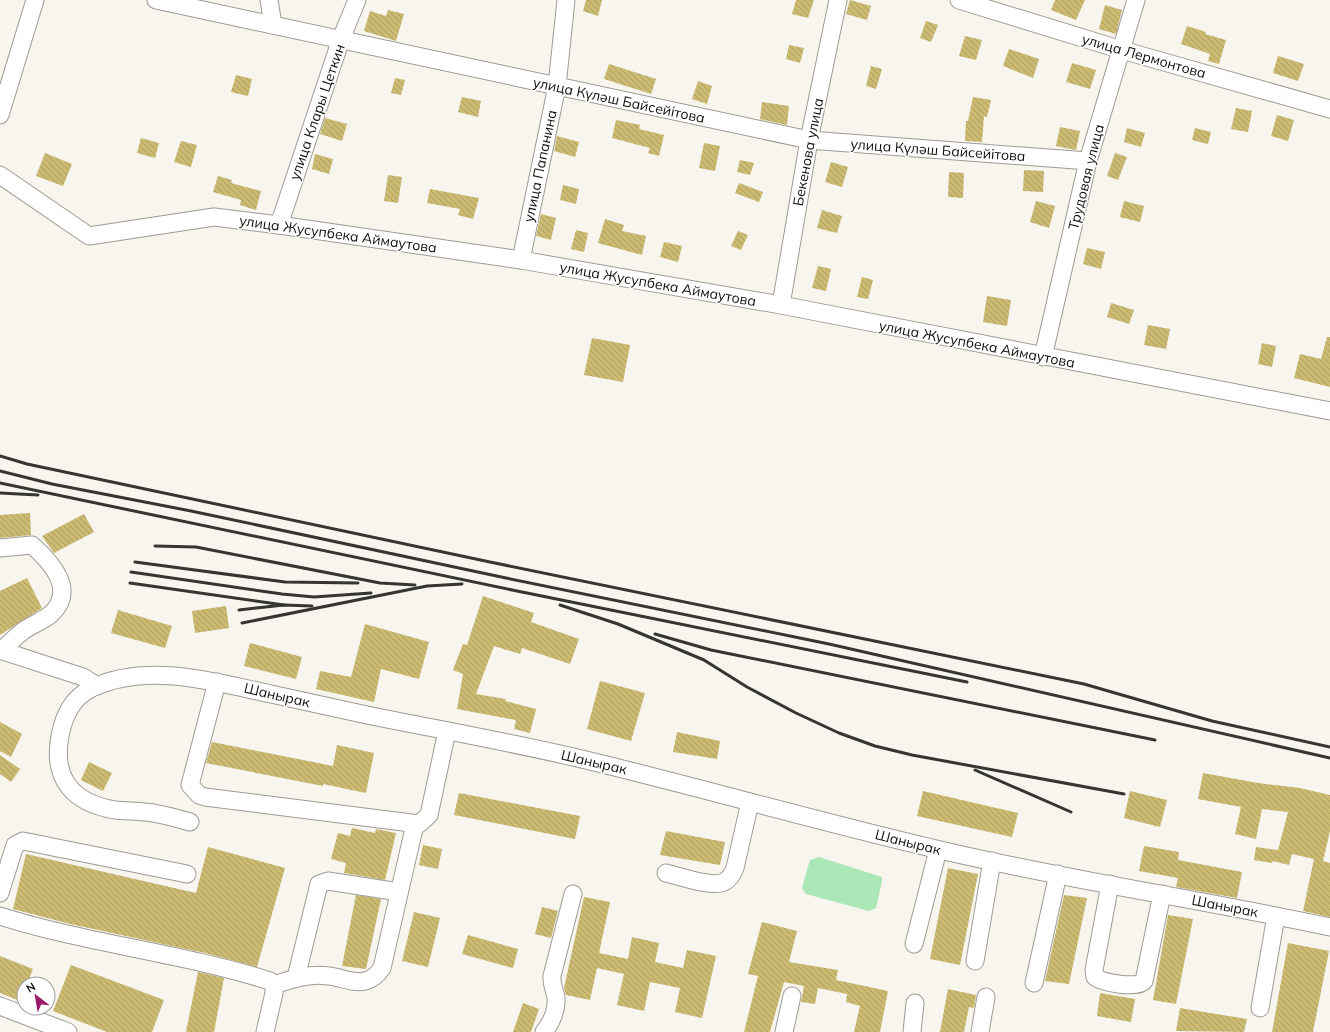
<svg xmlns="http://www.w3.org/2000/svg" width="1330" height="1032" font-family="Mulish,sans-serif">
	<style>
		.pitch { fill: #ace7b7 }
		.building { fill: url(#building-back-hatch) }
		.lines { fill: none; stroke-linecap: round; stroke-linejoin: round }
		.minor-casing { stroke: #9d9b94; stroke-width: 19 }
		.minor { stroke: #fff; stroke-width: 17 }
		.rail { stroke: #353531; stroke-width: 3 }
		.labels { text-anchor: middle; stroke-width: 3; stroke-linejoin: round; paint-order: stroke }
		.street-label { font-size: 14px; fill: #0f0f0c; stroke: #fff }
	</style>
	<defs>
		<pattern id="building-back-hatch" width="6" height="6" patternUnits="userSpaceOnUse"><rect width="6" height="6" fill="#cbba72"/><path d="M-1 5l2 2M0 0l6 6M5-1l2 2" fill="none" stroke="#ad9f62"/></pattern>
	</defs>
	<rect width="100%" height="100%" fill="#f7f5ee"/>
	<!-- pitch -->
	<path class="pitch" d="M819,857L882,877V882L876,908L869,911L806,894L802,888L810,860Z"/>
	<!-- building -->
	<g class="building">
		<path d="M586,0H602L598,16L583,11Z"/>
		<path d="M796,0H814L808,18L792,14Z"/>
		<path d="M850,0L871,6L867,20L846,14Z"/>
		<path d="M1055,0H1085L1076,20L1051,10Z"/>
		<path d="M1105,5L1122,10L1116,34L1099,29Z"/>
		<path d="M388,10L404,14L396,41L364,31L370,11L386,16Z"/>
		<path d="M926,21L938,25L931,42L920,38Z"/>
		<path d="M1187,26L1206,32L1205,34L1226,40L1219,64L1208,61L1210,54L1181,44Z"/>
		<path d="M965,36L982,40L976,60L959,56Z"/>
		<path d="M789,45L804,48L800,63L786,59Z"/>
		<path d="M1009,49L1039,59L1033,78L1003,66Z"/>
		<path d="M1278,56L1304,64L1298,81L1273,73Z"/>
		<path d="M1072,63L1096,70L1090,89L1066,82Z"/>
		<path d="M609,64L656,79L651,94L604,79Z"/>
		<path d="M871,66L882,69L876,89L866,86Z"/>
		<path d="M236,75L252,79L248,96L231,92Z"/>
		<path d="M395,78L405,80L401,95L391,93Z"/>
		<path d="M698,81L712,86L707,104L692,99Z"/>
		<path d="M462,97L481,101L478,117L458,112Z"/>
		<path d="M973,97L991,100L987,117L984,116L982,142L965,141L966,121H968Z"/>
		<path d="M762,102L789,106L787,125L760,119Z"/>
		<path d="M1236,108L1252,111L1248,132L1231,129Z"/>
		<path d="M1277,115L1294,120L1288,141L1271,136Z"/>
		<path d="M325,118L347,124L342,141L320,134Z"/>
		<path d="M616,120L640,125L639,129L664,135L659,156L648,153L650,148L612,138Z"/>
		<path d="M1060,127L1080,131L1076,150L1056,146Z"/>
		<path d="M1127,128L1145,133L1141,147L1124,142Z"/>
		<path d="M1195,128L1211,132L1208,144L1192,140Z"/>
		<path d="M557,136L579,142L575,157L554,151Z"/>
		<path d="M141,138L159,143L155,158L137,153Z"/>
		<path d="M181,141L197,145L191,167L174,162Z"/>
		<path d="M704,143L720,146L715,171L699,168Z"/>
		<path d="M45,153L72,164L63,186L36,176Z"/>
		<path d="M1115,153L1127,157L1118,180L1107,176Z"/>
		<path d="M315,154L333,159L329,174L312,169Z"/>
		<path d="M740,160L754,163L750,175L737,172Z"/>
		<path d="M831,162L848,167L842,187L825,182Z"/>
		<path d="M1024,170L1044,171L1043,192L1023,191Z"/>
		<path d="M949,172L964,173L963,198L948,197Z"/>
		<path d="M388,175L402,177L398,203L384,201Z"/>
		<path d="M218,176L232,180L231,183L261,191L256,210L240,205L241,200L213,192Z"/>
		<path d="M739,183L763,192L759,202L735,193Z"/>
		<path d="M563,185L579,189L576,204L560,200Z"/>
		<path d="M430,189L479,198L473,219L458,215L460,209L427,203Z"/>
		<path d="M1036,201L1055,206L1049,228L1030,222Z"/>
		<path d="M1124,201L1144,206L1140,222L1120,217Z"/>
		<path d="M822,210L842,216L837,233L817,228Z"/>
		<path d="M541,214L556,218L551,240L536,236Z"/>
		<path d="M605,219L624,225L622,231L646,236L642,255L598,243Z"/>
		<path d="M576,230L588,233L584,252L571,249Z"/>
		<path d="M738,231L748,235L741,250L731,246Z"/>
		<path d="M664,242L682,246L678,262L660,257Z"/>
		<path d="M1087,248L1105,252L1101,269L1083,264Z"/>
		<path d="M818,266L831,269L826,291L812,288Z"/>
		<path d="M862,277L873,280L868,299L857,297Z"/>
		<path d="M987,296L1011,300L1007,326L983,322Z"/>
		<path d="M1111,303L1134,310L1129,324L1107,317Z"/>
		<path d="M1148,325L1170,329L1166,349L1144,345Z"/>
		<path d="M1327,337H1330V387L1294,378L1300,354L1321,359Z"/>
		<path d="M592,338L630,345L623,382L584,375Z"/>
		<path d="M1262,343L1276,346L1272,367L1258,364Z"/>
		<path d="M30,513L31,535L0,538V515Z"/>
		<path d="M84,514L94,532L54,553L42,536Z"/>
		<path d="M27,578L42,608L0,635V591Z"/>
		<path d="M483,596L534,613L531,622L579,639L570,664L522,648L520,654L494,646L476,694L506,699L505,701L536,709L530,733L514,729L516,720L457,709L463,674L453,670L463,644L467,645Z"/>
		<path d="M226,606L229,628L195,633L192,611Z"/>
		<path d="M118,610L172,626L165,648L111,633Z"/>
		<path d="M365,624L429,642L419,679L381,669L374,702L316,689L320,671L351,677Z"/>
		<path d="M250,643L302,657L296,679L244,666Z"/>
		<path d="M600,681L645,693L631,741L587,729Z"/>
		<path d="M0,722L22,734L11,757L0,751Z"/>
		<path d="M677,732L720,741L717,759L673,752Z"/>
		<path d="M212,742L333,766L337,745L374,753L366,793L323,784V786L206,763Z"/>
		<path d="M0,755L20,769L11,782L0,774Z"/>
		<path d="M89,762L112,773L103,791L81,780Z"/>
		<path d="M1203,773L1258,783L1300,788L1330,795V831L1323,861L1330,863V917L1303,911L1314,859L1292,854L1289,865L1273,861L1272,863L1254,860L1256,847L1278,850L1288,812L1262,809L1256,839L1235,834L1241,807L1198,799Z"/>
		<path d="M923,791L1018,813L1012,837L917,816Z"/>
		<path d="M1130,791L1167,800L1160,827L1124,818Z"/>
		<path d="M459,793L580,816L575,839L454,815Z"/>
		<path d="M352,828L375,833L376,829L396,833L385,880L344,873L346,863L331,859L338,833L350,836Z"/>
		<path d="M666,831L725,842L720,865L660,855Z"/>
		<path d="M423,845L442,849L438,869L419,865Z"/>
		<path d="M1144,846L1179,852L1178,860L1242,872L1237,898L1176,887L1178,878L1139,871Z"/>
		<path d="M208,847L285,868L257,967L205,953L70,924L13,909L26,854L196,893Z"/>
		<path d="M948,868L978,874L960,965L930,959Z"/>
		<path d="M356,895L381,899L366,969L342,966Z"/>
		<path d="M1064,895L1087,898L1069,984L1045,981Z"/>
		<path d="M584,897L610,902L599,953L628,959L632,937L659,943L655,962L683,968L687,950L716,956L702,1018L675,1012L680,988L650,982L644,1011L617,1005L624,974L597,968L590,1000L566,995L564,988Z"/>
		<path d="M542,907L558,911L551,938L535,934Z"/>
		<path d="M414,912L440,918L428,967L402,961Z"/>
		<path d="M1168,915L1193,919L1176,1004L1153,1000Z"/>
		<path d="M762,922L797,931L789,962L838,970L836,980L888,991L880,1032H854L860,1006L846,1002L847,994L818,988L815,1004L801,1002L804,986L784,982L770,1032H744L758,976L748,974Z"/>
		<path d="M468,935L518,949L513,968L462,954Z"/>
		<path d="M1288,943L1329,951L1313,1032H1272Z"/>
		<path d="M0,956L33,969L27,984H24V991L20,1001L0,993Z"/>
		<path d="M71,965L164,1000L152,1032H107L53,1011Z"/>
		<path d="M198,972L224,978L214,1032H186Z"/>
		<path d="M948,989L976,995L974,1008L969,1007L964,1032H940Z"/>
		<path d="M1100,993L1135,999L1131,1022L1097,1016Z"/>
		<path d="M523,1003L539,1009L531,1032H513Z"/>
		<path d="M1180,1008L1247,1019L1244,1032L1176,1031Z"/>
	</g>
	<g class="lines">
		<!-- minor casing -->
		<g class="minor-casing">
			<g id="minor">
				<path d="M156,0L809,140L1088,161"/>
				<path d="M269,0L273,25"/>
				<path d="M959,0L1122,50L1330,109"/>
				<path d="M0,115L35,0"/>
				<path d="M0,175L89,236L214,217L279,225L521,260L781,305L1330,411"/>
				<path d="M279,225L341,39L357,0"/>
				<path d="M521,260L557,86L566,0"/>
				<path d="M781,305L809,140L838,0"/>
				<path d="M1043,357L1088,161L1136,0"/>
				<path d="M0,548L32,545C51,562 77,590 51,614C43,621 31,625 23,631C15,637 9,644 2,650"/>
				<path d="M0,650L83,677L97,686"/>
				<path d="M217,682L190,785L199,795L205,797L419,824L429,815L447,731"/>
				<path d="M190,822C175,818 160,813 145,812C135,811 125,811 115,810C73,803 52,779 60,736C64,715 72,698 92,688C148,662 214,682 271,694C303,701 335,708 367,715C441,730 516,743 590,761C706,789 820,822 936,849C1066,880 1199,899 1330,927"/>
				<path d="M666,873C679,876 713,888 724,882C730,879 733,873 735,868L750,802"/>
				<path d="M1110,884L1094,970L1095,977C1103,983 1138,989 1144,981L1162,894"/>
				<path d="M0,893L15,845L23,841L187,874"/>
				<path d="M0,916C89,944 182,953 270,981L274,985"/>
				<path d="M914,944L938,850"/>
				<path d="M975,961L992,861"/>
				<path d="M296,978L319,884L328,881L399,892"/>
				<path d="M1034,983L1058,874"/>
				<path d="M274,985C292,979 310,973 329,976C340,977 354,984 365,981C373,979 378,974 382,968L415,824"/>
				<path d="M0,1006L68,1032"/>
				<path d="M1260,1008L1276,916"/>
				<path d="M265,1032L274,993V985"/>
				<path d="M544,1032C551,1023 557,1010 556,998C555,990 551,984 552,976L573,894"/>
				<path d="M784,1032L792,996"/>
				<path d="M912,1032L915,1003"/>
				<path d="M980,1032L986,997"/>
			</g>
		</g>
		<!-- minor -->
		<use href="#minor" class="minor"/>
		<!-- rail -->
		<g class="rail">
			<path d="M0,456L27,464L490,562L1084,684L1212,721L1330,747"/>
			<path d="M0,471L52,484L191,511L506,578L829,644L1330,758"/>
			<path d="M0,483L517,591L967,682"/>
			<path d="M0,493L38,495"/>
			<path d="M155,546L196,547L380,583L415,585"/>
			<path d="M135,562L285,582L358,583"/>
			<path d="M131,572L282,594L314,597L371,593"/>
			<path d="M130,583L284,605"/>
			<path d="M560,605L618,624L704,660L747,687L796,713L839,733L875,746L912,755L1124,794"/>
			<path d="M239,610L284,605L312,606"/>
			<path d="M242,623L427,586L462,584"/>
			<path d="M655,634L711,650L1155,740"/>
			<path d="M975,770L1071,812"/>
		</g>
	</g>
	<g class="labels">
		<!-- street labels -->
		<g class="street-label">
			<text transform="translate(1144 56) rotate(16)" y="5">улица Лермонтова</text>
			<text transform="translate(619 100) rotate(12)" y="5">улица Күләш Байсейітова</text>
			<text transform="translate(317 112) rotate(-71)" y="5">улица Клары Цеткин</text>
			<text transform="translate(938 150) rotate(4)" y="5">улица Күләш Байсейітова</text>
			<text transform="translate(808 152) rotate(-79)" y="5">Бекенова улица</text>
			<text transform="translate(540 166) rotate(-78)" y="5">улица Папанина</text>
			<text transform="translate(1086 177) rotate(-76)" y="5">Трудовая улица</text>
			<text transform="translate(338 234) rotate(8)" y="5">улица Жусупбека Аймаутова</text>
			<text transform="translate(658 284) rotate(10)" y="5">улица Жусупбека Аймаутова</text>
			<text transform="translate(977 344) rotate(11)" y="5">улица Жусупбека Аймаутова</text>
			<text transform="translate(277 695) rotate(13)" y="5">Шанырак</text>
			<text transform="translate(594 762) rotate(13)" y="5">Шанырак</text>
			<text transform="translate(908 842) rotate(14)" y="5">Шанырак</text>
			<text transform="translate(1225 906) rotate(11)" y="5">Шанырак</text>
		</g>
	</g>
	<!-- north arrow -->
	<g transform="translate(36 996) rotate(329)"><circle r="19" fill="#ffffff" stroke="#9f9f9e"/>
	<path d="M0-3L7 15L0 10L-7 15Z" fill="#9c196c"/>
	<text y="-6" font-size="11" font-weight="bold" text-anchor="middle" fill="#0f0f0c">N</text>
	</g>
</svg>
